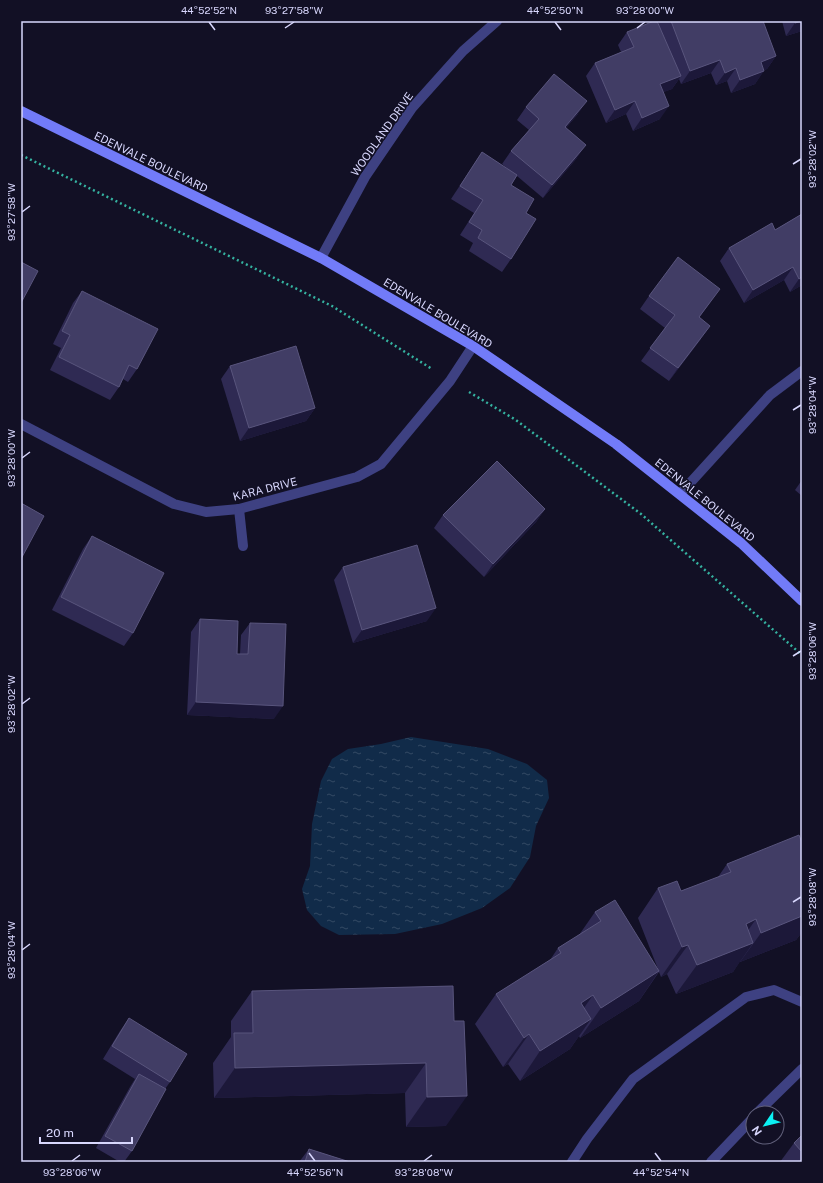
<svg xmlns="http://www.w3.org/2000/svg" width="823" height="1183" font-family="'Public Sans',sans-serif">
	<style>
		.water { fill: url(#water-ripples) }
		.lines { fill: none; stroke-linecap: round; stroke-linejoin: round }
		.path { stroke: #35b2a0; stroke-width: 2.5; stroke-dasharray: 2 3; stroke-linecap: butt }
		.lane { stroke: #3e4182; stroke-width: 10 }
		.street { stroke: #3e4182; stroke-width: 10 }
		.secondary { stroke: #727bf8; stroke-width: 10 }
		.wall { fill: #2f2a53 }
		.shaded-wall { fill: #1c1839 }
		.building { fill: #413d65; stroke: #59557d }
		.ticks { fill: none; stroke: #d8d7fd; stroke-width: 1.5 }
		.labels { text-anchor: middle; stroke-width: 3; stroke-linejoin: round; paint-order: stroke }
		.street-label { font-size: 11px; fill: #d8d7fd; stroke: #121025 }
		.neatline { fill: none; stroke: #d8d7fd; stroke-width: 1.5 }
		.ticks-label { font-size: 10px; text-anchor: middle; fill: #d8d7fd }
	</style>
	<defs>
		<pattern id="water-ripples" width="26" height="14" patternUnits="userSpaceOnUse"><rect width="26" height="14" fill="#112b49"/><path d="M2 4q2-2 4 0t4 0M15 11q2-2 4 0t4 0" fill="none" stroke="#334964"/></pattern>
	</defs>
	<rect width="100%" height="100%" fill="#121025"/>
	<!-- water -->
	<path class="water" d="M411,737L488,749L527,764L547,780L549,798L536,826L530,857L510,888L482,908L442,924L395,934L339,935L321,926L307,910L302,889L310,866L312,824L321,781L332,759L348,749L381,744Z"/>
	<g class="lines">
		<!-- path -->
		<g class="path">
			<path d="M21,155L332,306L432,369"/>
			<path d="M469,392L516,420L641,514L802,655"/>
		</g>
		<!-- lane -->
		<g class="lane">
			<path d="M757,1113L802,1069"/>
			<path d="M572,1162L587,1139L633,1079L746,997L774,990L802,1002"/>
			<path d="M711,1162L753,1118"/>
		</g>
		<!-- street -->
		<g class="street">
			<path d="M321,258L365,177L412,108L463,51L497,21"/>
			<path d="M21,424L174,504L206,512L239,509L357,477L381,464L450,381L473,346"/>
			<path d="M680,494L770,395L802,371"/>
			<path d="M239,509L243,546"/>
		</g>
		<!-- secondary -->
		<path class="secondary" d="M21,111L321,258L473,346L616,444L741,543L802,601"/>
	</g>
	<!-- wall -->
	<g class="wall">
		<path d="M660,21H763L776,56L767,69L764,70L755,84L731,93L727,81L716,85L711,73L681,84L679,79L672,89L663,92L660,119L633,131L626,114L606,123L586,76L595,63L621,52L618,45L627,32L658,24Z"/>
		<path d="M782,21H802V31L786,36Z"/>
		<path d="M526,107L578,114L566,128L577,158L543,198L517,176L511,185L526,213L511,259L502,272L469,251L473,243L460,235L474,213L451,199L482,152L508,169L502,164L511,151L529,130L517,120Z"/>
		<path d="M802,214V285L790,292L784,280L744,303L720,261L729,248L775,230Z"/>
		<path d="M82,291L137,369L128,382L123,379L119,387L110,400L50,370L61,348L53,344L73,303Z"/>
		<path d="M649,296L711,301L699,318L701,339L669,381L641,361L665,328L640,309Z"/>
		<path d="M230,366L315,408L306,421L240,441L221,379Z"/>
		<path d="M802,480V496L795,490Z"/>
		<path d="M545,509L536,522L484,577L434,528L443,515Z"/>
		<path d="M92,536L133,633L124,646L52,610L83,549Z"/>
		<path d="M343,567L427,621L353,643L334,580Z"/>
		<path d="M200,619L237,654H240L241,635L250,623L274,719L187,715L191,632Z"/>
		<path d="M802,843V932L796,940L740,962V961L733,972L676,994L667,974L661,977L659,972L639,1001L580,1038L579,1036L570,1049L520,1081L508,1064L503,1067L475,1024L496,994L550,960L558,948L579,935L595,912L658,969L638,918L658,888L681,891L718,877L727,864Z"/>
		<path d="M453,986L446,1126L406,1127L405,1093L214,1098L213,1063L231,1037V1021L252,991Z"/>
		<path d="M129,1018L170,1082L165,1089L132,1151L124,1162H120L96,1148L130,1087L135,1079L103,1059L120,1031Z"/>
		<path d="M802,1135V1162H780L794,1143Z"/>
		<path d="M309,1149L350,1162H299Z"/>
	</g>
	<!-- shaded-wall -->
	<g class="shaded-wall">
		<path d="M802,21V31L786,36L795,23Z"/>
		<path d="M776,56L767,69L752,74L761,62Z"/>
		<path d="M720,60L711,73L681,84L690,71Z"/>
		<path d="M736,68L727,81L716,85L725,73Z"/>
		<path d="M764,71L755,84L731,93L740,80Z"/>
		<path d="M681,76L672,89L651,97L660,84Z"/>
		<path d="M587,101L578,114L556,140L565,127Z"/>
		<path d="M635,101L626,114L606,123L615,110Z"/>
		<path d="M669,106L660,119L633,131L642,118Z"/>
		<path d="M586,145L577,158L543,198L552,185Z"/>
		<path d="M793,267L784,280L744,303L753,290Z"/>
		<path d="M802,277V285L790,292L799,279Z"/>
		<path d="M710,326L701,339L669,381L678,368Z"/>
		<path d="M315,408L306,421L240,441L249,428Z"/>
		<path d="M545,509L536,522L484,577L493,564Z"/>
		<path d="M436,608L427,621L353,643L362,630Z"/>
		<path d="M196,702L283,706L274,719L187,715Z"/>
		<path d="M802,916V932L796,940L740,962L761,933Z"/>
		<path d="M756,919L735,949L746,924Z"/>
		<path d="M753,943L733,972L676,994L697,965Z"/>
		<path d="M688,945L667,974L661,977L682,947Z"/>
		<path d="M659,971L639,1001L580,1038L601,1008Z"/>
		<path d="M593,995L572,1025L581,1003Z"/>
		<path d="M591,1019L570,1049L520,1081L540,1051Z"/>
		<path d="M529,1034L508,1064L503,1067L524,1038Z"/>
		<path d="M426,1063L405,1093L214,1098L235,1068Z"/>
		<path d="M467,1096L446,1126L406,1127L427,1097Z"/>
	</g>
	<!-- building -->
	<g class="building">
		<path d="M654,21H657L681,76L660,84L669,106L642,118L635,101L615,110L595,63L634,47L627,32Z"/>
		<path d="M671,21H763L776,56L761,62L764,71L740,80L736,68L725,73L720,60L690,71Z"/>
		<path d="M795,21H802L795,23Z"/>
		<path d="M554,74L587,101L565,127L586,145L552,185L511,151L539,119L526,107Z"/>
		<path d="M482,152L517,175L511,185L534,199L526,213L536,219L511,259L478,238L482,230L469,222L483,200L460,186Z"/>
		<path d="M802,214V277L799,279L793,267L753,290L729,248L772,223L775,230Z"/>
		<path d="M678,257L720,289L699,317L710,326L678,368L650,348L675,315L649,296Z"/>
		<path d="M21,262L38,271L21,303Z"/>
		<path d="M82,291L158,329L137,369L129,365L119,387L59,357L70,335L62,331Z"/>
		<path d="M296,346L315,408L249,428L230,366Z"/>
		<path d="M497,461L545,509L493,564L443,515Z"/>
		<path d="M21,503L44,516L21,559Z"/>
		<path d="M92,536L164,573L133,633L61,597Z"/>
		<path d="M417,545L436,608L362,630L343,567Z"/>
		<path d="M200,619L238,621L237,654H248L250,623L286,624L283,706L196,702Z"/>
		<path d="M799,835L802,843V916L761,933L756,919L746,924L753,943L697,965L688,945L682,947L658,888L677,881L681,891L731,872L727,864Z"/>
		<path d="M615,900L659,971L601,1008L593,995L581,1003L591,1019L540,1051L529,1034L524,1038L496,994L561,953L558,948L601,921L595,912Z"/>
		<path d="M453,986L454,1021H464L467,1096L427,1097L426,1063L235,1068L234,1033H253L252,991Z"/>
		<path d="M129,1018L187,1054L170,1082L112,1046Z"/>
		<path d="M139,1074L166,1089L132,1151L105,1136Z"/>
		<path d="M802,1135V1152L794,1143Z"/>
		<path d="M309,1149L350,1162H305Z"/>
	</g>
	<!-- ticks -->
	<path class="ticks" d="M209,22L215,30M555,22L561,30M285,28L294,22M637,28L645,22M793,164L801,159M22,212L30,206M793,410L801,405M22,458L30,452M793,656L801,651M22,704L30,698M793,902L801,897M22,950L30,944M309,1153L315,1161M655,1153L661,1161M72,1161L80,1155M424,1161L432,1155"/>
	<g class="labels">
		<!-- street labels -->
		<g class="street-label">
			<text transform="translate(382 134) rotate(-55)" y="4">WOODLAND DRIVE</text>
			<text transform="translate(151 162) rotate(26)" y="4">EDENVALE BOULEVARD</text>
			<text transform="translate(438 313) rotate(31)" y="4">EDENVALE BOULEVARD</text>
			<text transform="translate(265 489) rotate(-14)" y="4">KARA DRIVE</text>
			<text transform="translate(705 500) rotate(39)" y="4">EDENVALE BOULEVARD</text>
		</g>
	</g>
	<!-- border -->
	<rect width="823" height="1183" fill="none" stroke="#121025" stroke-width="44"/>
	<!-- north arrow -->
	<g transform="translate(765 1125) rotate(235)"><circle r="19" fill="#121025" stroke="#61607b"/>
	<path d="M0-3L7 15L0 10L-7 15Z" fill="#0cf0f3"/>
	<text y="-6" font-size="11" font-weight="bold" text-anchor="middle" fill="#d8d7fd">N</text>
	</g>
	<!-- scale -->
	<path d="M40 1137v6h92v-6" fill="none" stroke="#d8d7fd" stroke-width="2"/>
	<text x="46" y="1137" font-size="12" fill="#d8d7fd" stroke="#121025" stroke-width="3" paint-order="stroke">20 m</text>
	<rect x="22" y="22" width="779" height="1139" class="neatline"/>
	<g class="ticks-label">
		<text x="209" y="14">44°52'52"N</text>
		<text x="294" y="14">93°27'58"W</text>
		<text x="555" y="14">44°52'50"N</text>
		<text x="645" y="14">93°28'00"W</text>
		<text transform="translate(812 159) rotate(-90)" y="4">93°28'02"W</text>
		<text transform="translate(11 212) rotate(-90)" y="4">93°27'58"W</text>
		<text transform="translate(812 405) rotate(-90)" y="4">93°28'04"W</text>
		<text transform="translate(11 458) rotate(-90)" y="4">93°28'00"W</text>
		<text transform="translate(812 651) rotate(-90)" y="4">93°28'06"W</text>
		<text transform="translate(11 704) rotate(-90)" y="4">93°28'02"W</text>
		<text transform="translate(812 897) rotate(-90)" y="4">93°28'08"W</text>
		<text transform="translate(11 950) rotate(-90)" y="4">93°28'04"W</text>
		<text x="72" y="1176">93°28'06"W</text>
		<text x="315" y="1176">44°52'56"N</text>
		<text x="424" y="1176">93°28'08"W</text>
		<text x="661" y="1176">44°52'54"N</text>
	</g>
</svg>
